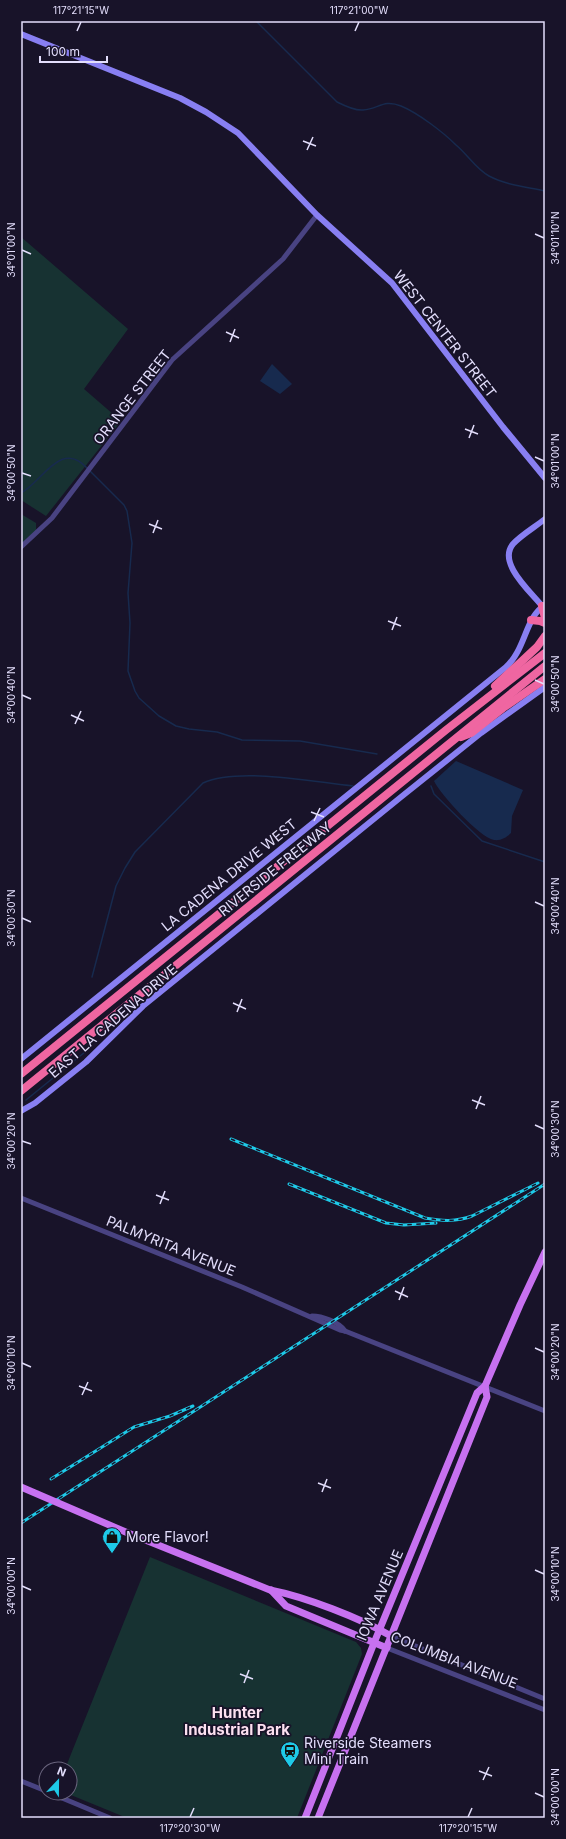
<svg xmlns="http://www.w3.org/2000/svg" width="566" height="1839" font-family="Inter,sans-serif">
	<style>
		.green { fill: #173232 }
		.water { fill: #172a4e }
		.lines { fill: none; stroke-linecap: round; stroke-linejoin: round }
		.stream { stroke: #172a4e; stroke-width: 1.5 }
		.tertiary { stroke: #494382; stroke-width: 5 }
		.secondary { stroke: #887ff2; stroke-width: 6 }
		.primary { stroke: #c771f0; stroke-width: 7 }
		.motorway { stroke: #ef66a1; stroke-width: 8 }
		.rail-casing { stroke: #1ecae8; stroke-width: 3 }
		.rail { stroke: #181329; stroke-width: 1.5; stroke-dasharray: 4.5; stroke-linecap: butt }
		.primary-bridge { stroke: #c771f0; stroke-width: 7 }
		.ticks { fill: none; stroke: #e3defc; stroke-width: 1.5 }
		.labels { text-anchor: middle; stroke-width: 3.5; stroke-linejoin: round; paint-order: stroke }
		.street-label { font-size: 14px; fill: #e3defc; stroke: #181329 }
		.poi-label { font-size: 14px; fill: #e3defc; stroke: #181329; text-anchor: start }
		.neighbourhood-label { font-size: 15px; font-weight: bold; fill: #fce0f0; stroke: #181329 }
		.neatline { fill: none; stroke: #e3defc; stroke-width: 1.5 }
		.ticks-label { font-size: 10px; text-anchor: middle; fill: #e3defc }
	</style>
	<rect width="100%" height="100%" fill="#181329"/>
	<!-- green -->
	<g class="green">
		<path d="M21,237L128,329L84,389L121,421L46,516L21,500Z"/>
		<path d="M21,514L36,523V531L21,544Z"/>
		<path d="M150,1557L356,1642L361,1648L362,1654L297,1818H127L66,1793H70V1769H65Z"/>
	</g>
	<!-- water -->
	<g class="water">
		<path d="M272,364L292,384L280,394L260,381Z"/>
		<path d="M456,761L523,790L512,816L511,833C507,837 501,841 494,840C479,837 441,795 434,781Z"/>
	</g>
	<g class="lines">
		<!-- stream -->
		<g class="stream">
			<path d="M256,21L337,102C345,106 355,111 363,110C379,109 383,99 401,106C418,113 443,132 456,145C468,155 476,169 489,176C506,185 527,187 545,191"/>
			<path d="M90,471L124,505L127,511L132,543L128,593L130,623L128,671L135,691L139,698L159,716L176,726L189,729L217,732L242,740L300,741L377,754"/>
			<path d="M21,493C42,482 61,439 87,468"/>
			<path d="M431,786L434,794L482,841L545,862"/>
			<path d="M92,977L116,886L125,868L135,852L203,783C239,767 313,782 353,786"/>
			<path d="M26,1100L85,1052L90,1043"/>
		</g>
		<!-- tertiary -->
		<g class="tertiary">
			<path d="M21,547L52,518L172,360L283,259L317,215"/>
			<path d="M21,1198L242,1287L340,1330L345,1331L545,1411"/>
			<path d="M312,1316C322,1316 339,1322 345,1331"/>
			<path d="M391,1636L545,1699"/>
			<path d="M387,1648L545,1710"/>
			<path d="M21,1781L46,1791"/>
			<path d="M50,1793L110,1818"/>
		</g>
		<!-- secondary -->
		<g class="secondary">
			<path d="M21,34L180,98L206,112L238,133L317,215L392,283L503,427L545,478"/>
			<path d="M542,606C531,592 497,563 513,544C521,535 535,527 545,519"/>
			<path d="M21,1059L506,667C526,649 525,617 545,605"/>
			<path d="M21,1111L35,1103L86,1062L143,1006L401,797L481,733L545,687"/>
		</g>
		<!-- primary -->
		<g class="primary">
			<path d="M128,1533L270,1590C306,1597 360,1618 391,1636"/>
			<path d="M271,1590L286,1606L387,1648"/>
			<path d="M305,1818L374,1643L477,1393L485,1386L520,1305L545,1252"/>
			<path d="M318,1818L487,1397L485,1386"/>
		</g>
		<!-- motorway -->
		<g class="motorway">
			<path d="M542,606L545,618"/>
			<path d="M531,620L540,621L545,623"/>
			<path d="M495,686L537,647L545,636"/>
			<path d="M461,737L471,733L503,708L545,679"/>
			<path d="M21,1074L446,730L545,653"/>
			<path d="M21,1091L545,666"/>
		</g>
		<!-- rail casing -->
		<g class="rail-casing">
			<g id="rail">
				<path d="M231,1139L425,1218C442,1221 456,1222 472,1216L538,1183"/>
				<path d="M289,1184L386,1223L404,1225L436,1223"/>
				<path d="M51,1479L134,1427L170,1416L193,1406"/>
				<path d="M21,1523L545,1184"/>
			</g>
		</g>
		<!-- rail -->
		<use href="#rail" class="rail"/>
		<!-- primary-bridge -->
		<path class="primary-bridge" d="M21,1487L128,1533"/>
	</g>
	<!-- ticks -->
	<path class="ticks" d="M77,31L81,22M355,31L359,22M303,141L316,146M307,150L313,137M535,234L544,238M22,250L31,254M226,332L239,338M230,342L235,329M465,429L478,434M469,438L474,425M535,457L544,461M22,473L31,476M149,524L162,529M153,533L158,520M388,621L401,626M392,630L397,617M535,680L544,684M22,695L31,699M71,715L84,721M75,724L81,711M311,812L324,817M314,821L320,808M535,902L544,906M22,918L31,922M233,1003L246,1009M237,1012L242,999M472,1100L485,1105M476,1109L481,1096M535,1125L544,1129M22,1141L31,1144M156,1195L169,1200M160,1204L165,1191M395,1291L408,1297M399,1300L404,1287M535,1348L544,1352M22,1363L31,1367M79,1386L92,1391M82,1395L88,1382M318,1483L331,1488M322,1492L327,1479M535,1570L544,1574M22,1586L31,1590M240,1674L253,1679M244,1683L249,1670M479,1771L492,1776M483,1780L489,1767M535,1793L544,1797M190,1817L194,1808M468,1817L472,1808"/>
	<!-- icons -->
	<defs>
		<g id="shop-pin" transform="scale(1)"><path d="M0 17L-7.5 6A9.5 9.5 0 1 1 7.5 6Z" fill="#1ecae8" stroke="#181329"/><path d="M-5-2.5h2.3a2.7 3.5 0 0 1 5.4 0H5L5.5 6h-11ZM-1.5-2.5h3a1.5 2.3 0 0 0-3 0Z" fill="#111"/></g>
		<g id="station-pin" transform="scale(1)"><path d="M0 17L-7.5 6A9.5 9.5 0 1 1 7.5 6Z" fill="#1ecae8" stroke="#181329"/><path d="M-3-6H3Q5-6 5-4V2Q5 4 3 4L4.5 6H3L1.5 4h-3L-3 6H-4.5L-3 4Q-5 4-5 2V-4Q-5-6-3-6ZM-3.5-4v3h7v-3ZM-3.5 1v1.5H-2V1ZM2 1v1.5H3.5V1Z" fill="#111"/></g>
	</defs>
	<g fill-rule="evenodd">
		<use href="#shop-pin" x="112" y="1537"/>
		<use href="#station-pin" x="290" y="1751"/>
	</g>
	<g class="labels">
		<!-- street labels -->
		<g class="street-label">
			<text transform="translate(445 334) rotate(52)" y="5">WEST CENTER STREET</text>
			<text transform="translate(132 397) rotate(-52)" y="5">ORANGE STREET</text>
			<text transform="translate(275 869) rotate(-39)" y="5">RIVERSIDE FREEWAY</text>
			<text transform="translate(229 875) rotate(-39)" y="5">LA CADENA DRIVE WEST</text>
			<text transform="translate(113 1021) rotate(-41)" y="5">EAST LA CADENA DRIVE</text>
			<text transform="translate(171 1246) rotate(22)" y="5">PALMYRITA AVENUE</text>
			<text transform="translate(380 1595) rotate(-67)" y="5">IOWA AVENUE</text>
			<text transform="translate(454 1660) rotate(21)" y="5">COLUMBIA AVENUE</text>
		</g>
		<!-- poi labels -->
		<g class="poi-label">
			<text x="126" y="1542">More Flavor!</text>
			<text x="304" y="1748">Riverside Steamers<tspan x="304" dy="16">Mini Train</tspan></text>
		</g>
		<!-- neighbourhood labels -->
		<g class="neighbourhood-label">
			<text x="237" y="1718">Hunter<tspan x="237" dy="17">Industrial Park</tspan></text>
		</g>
	</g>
	<!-- border -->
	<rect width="566" height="1839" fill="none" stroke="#181329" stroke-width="44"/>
	<!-- north arrow -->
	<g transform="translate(58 1781) rotate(22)"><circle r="19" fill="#181329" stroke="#69647d"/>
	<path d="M0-3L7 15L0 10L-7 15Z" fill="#1ecae8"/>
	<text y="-6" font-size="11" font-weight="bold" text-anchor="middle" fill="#e3defc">N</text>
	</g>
	<!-- scale -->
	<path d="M40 56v6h67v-6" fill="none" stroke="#e3defc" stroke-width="2"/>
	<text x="46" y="56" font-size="12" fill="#e3defc" stroke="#181329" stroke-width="3" paint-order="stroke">100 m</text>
	<rect x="22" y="22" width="522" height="1795" class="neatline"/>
	<g class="ticks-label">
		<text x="81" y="14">117°21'15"W</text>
		<text x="359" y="14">117°21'00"W</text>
		<text transform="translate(555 238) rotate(-90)" y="4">34°01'10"N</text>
		<text transform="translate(11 250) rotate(-90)" y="4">34°01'00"N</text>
		<text transform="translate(555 461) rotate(-90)" y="4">34°01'00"N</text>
		<text transform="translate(11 473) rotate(-90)" y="4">34°00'50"N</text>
		<text transform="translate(555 684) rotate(-90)" y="4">34°00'50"N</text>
		<text transform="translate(11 695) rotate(-90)" y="4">34°00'40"N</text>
		<text transform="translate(555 906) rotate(-90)" y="4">34°00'40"N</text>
		<text transform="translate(11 918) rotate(-90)" y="4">34°00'30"N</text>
		<text transform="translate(555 1129) rotate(-90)" y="4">34°00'30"N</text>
		<text transform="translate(11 1141) rotate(-90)" y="4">34°00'20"N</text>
		<text transform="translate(555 1352) rotate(-90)" y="4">34°00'20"N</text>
		<text transform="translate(11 1363) rotate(-90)" y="4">34°00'10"N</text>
		<text transform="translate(555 1574) rotate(-90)" y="4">34°00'10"N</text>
		<text transform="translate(11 1586) rotate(-90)" y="4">34°00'00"N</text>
		<text transform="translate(555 1797) rotate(-90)" y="4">34°00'00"N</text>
		<text x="190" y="1832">117°20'30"W</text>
		<text x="468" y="1832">117°20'15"W</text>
	</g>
</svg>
